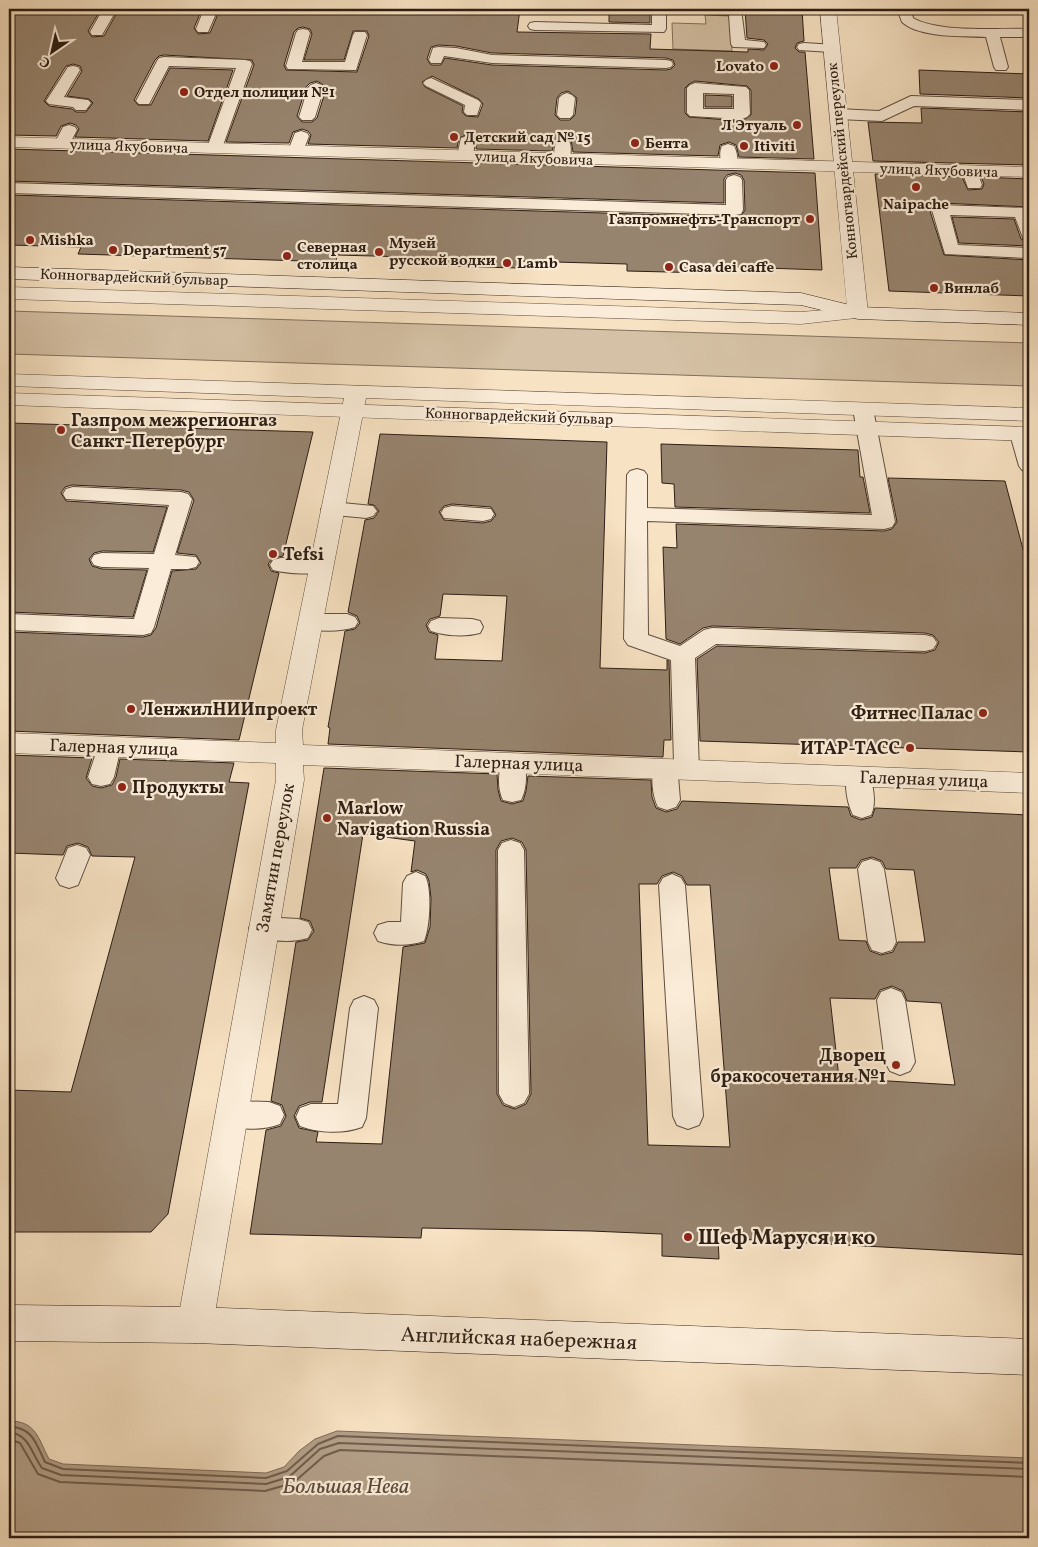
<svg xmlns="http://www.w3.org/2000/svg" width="1038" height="1547" font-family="Vollkorn,serif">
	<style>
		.green { fill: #d5c1a5; stroke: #82705c }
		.water { fill: #b39f88; stroke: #7e6b5a }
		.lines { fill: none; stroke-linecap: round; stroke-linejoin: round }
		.shore { stroke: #705e4e; stroke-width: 2 }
		.building { fill: #97846f; stroke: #2e1e14; fill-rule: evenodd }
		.service-casing { stroke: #604f40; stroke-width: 2 }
		.minor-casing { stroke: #604f40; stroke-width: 1 }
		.tertiary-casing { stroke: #604f40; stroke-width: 1 }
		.secondary-casing { stroke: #2e1e14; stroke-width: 1 }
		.service { fill: #faecd8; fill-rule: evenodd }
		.minor { fill: #faecd8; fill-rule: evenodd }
		.tertiary { fill: #faecd8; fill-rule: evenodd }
		.secondary { fill: #faecd8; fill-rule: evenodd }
		.poi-dot { fill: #8f2418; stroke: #faecd8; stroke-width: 2 }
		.labels { text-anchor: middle; stroke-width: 4.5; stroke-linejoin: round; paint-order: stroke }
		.far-poi-label { font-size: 15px; font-weight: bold; fill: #2e1e14; stroke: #faecd8; text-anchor: start }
		.far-street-label { font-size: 15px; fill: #2e1e14; stroke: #faecd8 }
		.poi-label { font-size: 18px; font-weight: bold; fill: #2e1e14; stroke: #faecd8; text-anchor: start }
		.street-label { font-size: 18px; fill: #2e1e14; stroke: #faecd8 }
		.near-poi-label { font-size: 21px; font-weight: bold; fill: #2e1e14; stroke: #faecd8; text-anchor: start }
		.near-street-label { font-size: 21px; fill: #2e1e14; stroke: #faecd8 }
		.near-water-label { font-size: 22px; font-style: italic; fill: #5d4b3d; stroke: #faecd8 }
	</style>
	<rect width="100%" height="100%" fill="#f7e2c3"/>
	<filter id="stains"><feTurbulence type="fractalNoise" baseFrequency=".004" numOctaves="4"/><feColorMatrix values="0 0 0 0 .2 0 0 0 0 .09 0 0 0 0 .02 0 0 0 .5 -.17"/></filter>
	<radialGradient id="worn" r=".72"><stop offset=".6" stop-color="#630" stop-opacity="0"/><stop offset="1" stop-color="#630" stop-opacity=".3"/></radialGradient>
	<!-- green -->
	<g class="green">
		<path d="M705,15L729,16L732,51L673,49L672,23L706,24Z"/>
		<path d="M9,311L1029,343V386L9,354Z"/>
	</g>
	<!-- water -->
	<path class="water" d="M9,1421C36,1421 38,1438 49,1459L63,1464L266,1473L284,1467L299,1451L315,1439L337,1431L1029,1458V1538H9Z"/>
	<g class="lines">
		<!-- shore -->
		<g class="shore">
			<path d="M9,1426C34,1429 35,1442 45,1462L63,1469L266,1478L287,1471L318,1444L338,1436L1029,1463"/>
			<path d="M9,1432C30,1435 31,1453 42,1468L61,1475L266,1484L289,1477L320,1449L339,1443L1029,1469"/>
			<path d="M9,1439L20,1443L38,1474L60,1482L265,1491L293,1483L324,1456L340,1450L1029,1477"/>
		</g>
	</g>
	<!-- building -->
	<g class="building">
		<path d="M9,9H101L88,31L92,37L104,36L119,9H202L194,28L198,34L210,33L220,9H520L517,32L651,34L650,49L748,52V49L764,50L768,44L764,40L747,38L745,10L802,9L804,41L797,43L795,48L799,52H805L814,159L739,157L736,145L729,142L720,145L718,156L573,152L571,140L564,137L555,140L552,151L476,149L477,140L474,136L468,134L459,138L457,148L308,144L311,135L308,131L302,129L293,132L289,143L226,142L254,65L252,60L164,55L159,56L155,60L134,100L138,105H151L170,68L233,70L208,141L75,137L79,129L76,125L70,123L61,126L56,136L9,135ZM303,27L310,29L312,34L304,60H344L353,31H367L369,36L357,72L286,70L284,65L294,32L298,28ZM438,45L456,46L492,53L666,58L673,60L675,65L671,69L666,70L492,65L445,58L441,65H431L427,59L431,47ZM73,64L80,66L82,71L67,96L89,99L93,103L86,112H76L72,109L49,106L44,101L66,66ZM432,76L479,99L483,104L478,117L466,116L462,112L463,106L425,87L422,82ZM317,81L322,84L326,89L317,118L312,122H302L297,116L306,87L310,83ZM695,81L747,86L751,90V115L742,121L689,117L685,113V88L689,84ZM568,91L577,98L575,115L570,120H560L555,115L557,98L561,93Z"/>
		<path d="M609,9H650V23L609,22Z"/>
		<path d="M919,70L1029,74V98L920,94Z"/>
		<path d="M705,95L732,96V107H705Z"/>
		<path d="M921,108L1029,112V165L873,161L868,122L922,123Z"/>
		<path d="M9,149L815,173L822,270L709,266L710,273L627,271V264L519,261L518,268L444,266L445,258L337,255L336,262L78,254L81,247L9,245V195L735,217L741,216L745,210L744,180L741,175L735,173L727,175L724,179V203L9,181Z"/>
		<path d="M875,174L962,177L968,190L982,189L984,184L981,177L1029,179V207L940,203L932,205L930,211L944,255L1029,260V296L889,291Z"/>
		<path d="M952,217L1014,219L1021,239L1029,241V246L959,243Z"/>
		<path d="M9,423L313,432L283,556L273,558L268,564L271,571L279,573L239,740L9,731V632L143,637L151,635L156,628L172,571L196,569L201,563L196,555L177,553L194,500L189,492L181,490L72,485L65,487L61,493L66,501L167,507L153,552L102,551L94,553L89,559L92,566L102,569L147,570L133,617L9,612Z"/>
		<path d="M380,434L607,442L600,668L667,670V660L669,661L671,740H664L663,757L328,744L330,728L328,727L345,631L355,629L360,623L357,616L348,612L365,520L374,518L379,511L374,505L368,504ZM452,504L491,507L496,515L491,521L483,523L444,520L439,512L444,506ZM443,594L507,596L502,661L435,659L438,635L429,632L426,625L430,619L440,616Z"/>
		<path d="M661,444L858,450L860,477H863L870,513L675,507L674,484L662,483Z"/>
		<path d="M888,478L1005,481L1029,572V752L700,741L697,659L717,646L925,653L935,650L939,642L933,635L925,633L712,626L703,628L680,644L666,639L663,547L677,548L676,524L884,531L892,529L897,522Z"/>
		<path d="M9,755L92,758L86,778L92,786L101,788L112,785L116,777L120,759L234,763L229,782L249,783L168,1214L151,1232H9V1090L71,1092L135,857L92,856L88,847L78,843L67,846L63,855L9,853Z"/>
		<path d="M324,768L497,774L498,790L501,801L512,804L523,801L526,791L528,776L651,780L652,797L656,808L666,812L677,809L682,801L848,807L851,816L861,820L872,817L875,808L1029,815V1255L718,1238L719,1259L662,1256V1234L591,1231L422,1228L421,1238L250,1234L266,1130L281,1126L286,1116L282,1105L271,1101L296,942L308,940L314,931L310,921L300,918ZM363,834L415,841L411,872L417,870L426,874L429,881L431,898L430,927L425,943L403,947L382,1144L316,1142L318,1132L299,1128L294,1116L299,1106L310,1102H322ZM512,838L522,842L526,850L531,1094L526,1104L515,1109L503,1105L497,1094L496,850L501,841ZM872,857L882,861L886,869L914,870L925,942H898L893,952L881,955L870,951L866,941L839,940L829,868H856L861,860ZM673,872L682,876L687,885H710L730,1147L648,1145L639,884H657L662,876ZM892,986L903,991L907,1001L941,1003L955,1085L839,1078L830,998L875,999L880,990Z"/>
	</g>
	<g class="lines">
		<!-- service casing -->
		<g class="service-casing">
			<g id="service">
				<path d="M103,9H117L102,35H92L90,32Z"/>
				<path d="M204,9H218L208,32H198L196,29Z"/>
				<path d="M652,9H666V29L664,32L535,30L530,29L528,26L530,23L535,22L652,25Z"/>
				<path d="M679,9H741L745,40L764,42L766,45L764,48L733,47L731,44L729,15L686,13Z"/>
				<path d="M897,9H911L913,18C939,33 998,28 1029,29V37H1000L1008,67L1006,70H996L994,67L986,37C964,36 919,38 902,22Z"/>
				<path d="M303,29L308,30L310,33L302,62H345L353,35L355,32H365L367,35L356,70L288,69L286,66L296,33L298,30Z"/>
				<path d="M804,43L836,45L838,48L836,51L831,52L799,50L797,47L799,44Z"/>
				<path d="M438,47L456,48L492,55L666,60L671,61L673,64L671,67L666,68L492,63L444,56L441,63H431L429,60L433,48Z"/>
				<path d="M164,57L245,60L250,61L252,64L221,151H209L207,148L236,68L169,66L149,104H139L136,101L157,61L159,58Z"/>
				<path d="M73,66L78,67L80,70L64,97L88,100L91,103L86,110H76L73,107L49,104L46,101L68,67Z"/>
				<path d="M431,78L478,100L481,103L477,115H467L464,112L465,105L426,86L423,83L426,80Z"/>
				<path d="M316,83L321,85L324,88L315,117L312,120H302L299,117L308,88L311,85Z"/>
				<path d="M695,83L746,87L749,90L750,114L747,117L742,119L690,116L687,113V88L690,85ZM703,93L734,94V109H703Z"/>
				<path d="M567,93L572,95L575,98L573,115L570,118H560L557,115L559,98L562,95Z"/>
				<path d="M911,96L1029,100V110L914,106L882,121L838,119L833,117L830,114L833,111L838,109L879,111Z"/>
				<path d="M69,125L75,127L77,130L68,147H56L54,144L63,127Z"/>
				<path d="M301,131L307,133L309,136L302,154H290L288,151L295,133Z"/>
				<path d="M467,136L473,138L475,141L473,156L471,159H459L457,156L461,138Z"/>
				<path d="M563,139L569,141C572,146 571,157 568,162H556C553,157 554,146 557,141Z"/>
				<path d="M728,144L734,146C737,151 739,162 735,167H723C720,162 719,151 722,146Z"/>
				<path d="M970,166L976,168L982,185L980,188H968L962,171L964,168Z"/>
				<path d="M734,175L740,177L742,180L743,210L741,214L735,215L9,193V183L726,205V180L728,177Z"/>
				<path d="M940,205L1028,208L1029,239L1023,238L1015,217L950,215L958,245L1029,248V258L945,254L932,210L934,206Z"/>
				<path d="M863,403L870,405L873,409L895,522L892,527L884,529L647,521L648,635L680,646L704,630L712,628L925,635L933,637L937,643L933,649L925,651L716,644L695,658L699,770L696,777L687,779L678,776L680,800L676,807L667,810L658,807C652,795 650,774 656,762L665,760L674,763L671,660L628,645L624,639L627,475L630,471L637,469L644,471L647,475V508L872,515L853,409L856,405Z"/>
				<path d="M1020,428L1027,430L1029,433V472L1022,470L1019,466L1010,434L1013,430Z"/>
				<path d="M73,487L181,492L188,494L192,499L175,555L196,557L199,562L196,567L188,569H171L154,627L151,633L143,635L9,630V614L134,619L149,568L102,567L94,565L91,560L94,555L102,553L154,554L169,505L66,499L63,494L66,489Z"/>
				<path d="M332,502L373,506L377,511L373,516L366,518L325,514L321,509L325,504Z"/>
				<path d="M452,506L491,509L494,514L491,519L483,521L444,518L441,513L444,508Z"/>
				<path d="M281,558L321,559L329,561L332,566L329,571C313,575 289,574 273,570L270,565L273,560Z"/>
				<path d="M310,614H347L355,617L358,622L355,627C339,632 318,632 302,627L299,622L302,617Z"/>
				<path d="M439,618L472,619L480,621L483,627L480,633C465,637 446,636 431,631L428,626L431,621Z"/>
				<path d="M109,738L118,741L121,747L114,777L110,784L101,786L92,784L88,777L100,741Z"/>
				<path d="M513,754L522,757C528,768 527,789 521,800L512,802L503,800C497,789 498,768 504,757Z"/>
				<path d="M858,768L867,770C873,782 877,803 871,815L862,818L853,815C847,803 843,782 849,770Z"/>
				<path d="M511,840L520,843L524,850L529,1094L524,1103L514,1107L504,1103L499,1094L498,850L502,843Z"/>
				<path d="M77,845L86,848L90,855L78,885L69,888L60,885L56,878L68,848Z"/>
				<path d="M871,859L880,862L884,869L896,942L892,950L882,953L872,950L868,942L858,869L862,862Z"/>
				<path d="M416,872L425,876C432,888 430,928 424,941C409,946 393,946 378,941L374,933L378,925L388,922H401L403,883L407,876Z"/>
				<path d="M672,874L681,878L685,885L703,1116L699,1125L688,1129L677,1125L673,1116L659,885L663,878Z"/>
				<path d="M263,917L298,919L308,922L312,930L308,938C291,943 270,941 253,936L249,928L253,920Z"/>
				<path d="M891,988L901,992L905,1000L915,1062L910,1071L900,1075L890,1071L885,1062L877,1000L881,992Z"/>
				<path d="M364,996L374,1000L378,1008L366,1118L362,1127C344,1134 318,1133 300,1126L296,1117L300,1108L311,1104H338L350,1008L354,1000Z"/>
				<path d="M231,1101L269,1102L280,1106L284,1115L280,1124C262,1131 238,1130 220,1123L216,1114L220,1105Z"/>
			</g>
		</g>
		<!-- minor casing -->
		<g class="minor-casing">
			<g id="minor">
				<path d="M9,137L1029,167V177L9,147Z"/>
				<path d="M9,374L1029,408V421L366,398L302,730L303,745L1029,773V793L303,765L304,780L213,1325L208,1338L195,1343L182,1338L177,1325L276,780V763L9,753V733L276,743V730L344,398L9,386Z"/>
			</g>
		</g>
		<!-- tertiary casing -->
		<g class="tertiary-casing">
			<g id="tertiary">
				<path d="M820,9H836L868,313L865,317L801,324L9,299V287L801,312L847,308Z"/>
				<path d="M9,393L1029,427V441L9,405Z"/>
			</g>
		</g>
		<!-- secondary casing -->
		<g class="secondary-casing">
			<g id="secondary">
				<path d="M9,267L801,293L858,307L1029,313V325L858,319L801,305L9,279Z"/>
				<path d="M9,1305L195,1307L1029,1339V1375L195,1343L9,1341Z"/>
			</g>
		</g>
		<!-- service -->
		<use href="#service" class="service"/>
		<!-- minor -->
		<use href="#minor" class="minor"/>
		<!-- tertiary -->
		<use href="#tertiary" class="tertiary"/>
		<!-- secondary -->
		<use href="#secondary" class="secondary"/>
	</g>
	<!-- markers -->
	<g class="poi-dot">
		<circle cx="774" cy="66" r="5"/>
		<circle cx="184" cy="92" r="5"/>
		<circle cx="797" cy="125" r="5"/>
		<circle cx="454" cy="137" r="5"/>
		<circle cx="635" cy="143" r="5"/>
		<circle cx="744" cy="146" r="5"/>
		<circle cx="916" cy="187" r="5"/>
		<circle cx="810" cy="219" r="5"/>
		<circle cx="30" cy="240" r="5"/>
		<circle cx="113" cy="250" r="5"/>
		<circle cx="379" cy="252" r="5"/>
		<circle cx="287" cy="256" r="5"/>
		<circle cx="507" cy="263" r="5"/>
		<circle cx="669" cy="267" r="5"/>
		<circle cx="934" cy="288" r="5"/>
		<circle cx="61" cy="430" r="5"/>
		<circle cx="273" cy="554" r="5"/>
		<circle cx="131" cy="709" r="5"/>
		<circle cx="983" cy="713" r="5"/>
		<circle cx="910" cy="748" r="5"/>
		<circle cx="122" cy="787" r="5"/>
		<circle cx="327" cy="818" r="5"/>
		<circle cx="896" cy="1065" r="5"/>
		<circle cx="688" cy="1237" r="5"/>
	</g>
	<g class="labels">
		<!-- far-poi labels -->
		<g class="far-poi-label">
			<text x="764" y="71" text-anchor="end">Lovato</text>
			<text x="194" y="97">Отдел полиции №1</text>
			<text x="787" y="130" text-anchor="end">Л'Этуаль</text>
			<text x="464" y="142">Детский сад № 15</text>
			<text x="645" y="148">Бента</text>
			<text x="754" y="151">Itiviti</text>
			<text x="916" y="209" text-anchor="middle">Naipache</text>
			<text x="800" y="224" text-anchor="end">Газпромнефть-Транспорт</text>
			<text x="40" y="245">Mishka</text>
			<text x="389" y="248">Музей<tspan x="389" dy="17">русской водки</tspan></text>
			<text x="297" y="252">Северная<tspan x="297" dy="17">столица</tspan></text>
			<text x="123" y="255">Department 57</text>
			<text x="517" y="268">Lamb</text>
			<text x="679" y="272">Casa dei caffe</text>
			<text x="944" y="293">Винлаб</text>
		</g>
		<!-- far-street labels -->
		<g class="far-street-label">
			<text transform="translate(129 146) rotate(2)" y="5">улица Якубовича</text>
			<text transform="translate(534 158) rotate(2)" y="5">улица Якубовича</text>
			<text transform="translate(842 161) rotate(-96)" y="5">Конногвардейский переулок</text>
			<text transform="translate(939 170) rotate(2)" y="5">улица Якубовича</text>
			<text transform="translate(134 277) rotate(2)" y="5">Конногвардейский бульвар</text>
			<text transform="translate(519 416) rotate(2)" y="5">Конногвардейский бульвар</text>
		</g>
		<!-- poi labels -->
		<g class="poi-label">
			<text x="71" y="426">Газпром межрегионгаз<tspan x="71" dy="21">Санкт-Петербург</tspan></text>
			<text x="283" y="560">Tefsi</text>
			<text x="141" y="715">ЛенжилНИИпроект</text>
			<text x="973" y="719" text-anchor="end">Фитнес Палас</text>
			<text x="900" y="754" text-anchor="end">ИТАР-ТАСС</text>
			<text x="132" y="793">Продукты</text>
			<text x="337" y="814">Marlow<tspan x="337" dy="21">Navigation Russia</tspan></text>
			<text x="886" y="1061" text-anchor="end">Дворец<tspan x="886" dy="21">бракосочетания №1</tspan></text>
		</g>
		<!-- street labels -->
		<g class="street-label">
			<text transform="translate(114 747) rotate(2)" y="6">Галерная улица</text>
			<text transform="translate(519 763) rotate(2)" y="6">Галерная улица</text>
			<text transform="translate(924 779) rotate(2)" y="6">Галерная улица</text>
			<text transform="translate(275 858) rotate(-80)" y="6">Замятин переулок</text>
		</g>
		<!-- near-poi labels -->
		<g class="near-poi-label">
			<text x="698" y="1244">Шеф Маруся и ко</text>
		</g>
		<!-- near-street labels -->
		<g class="near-street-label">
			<text transform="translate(519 1338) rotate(2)" y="7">Английская набережная</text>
		</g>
		<!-- near-water labels -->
		<g class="near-water-label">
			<text x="346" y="1493">Большая Нева</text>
		</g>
	</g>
	<!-- margin -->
	<rect width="1038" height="1547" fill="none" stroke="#f7e2c3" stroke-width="30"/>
	<rect x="10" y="10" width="1018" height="1527" fill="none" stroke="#2e1e14" stroke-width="2.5"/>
	<rect x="15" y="15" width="1008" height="1517" fill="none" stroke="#2e1e14"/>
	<!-- north arrow -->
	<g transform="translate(52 52) rotate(214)" stroke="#faecd8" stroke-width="4" paint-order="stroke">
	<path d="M0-4L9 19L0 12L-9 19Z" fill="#2e1e14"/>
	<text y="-8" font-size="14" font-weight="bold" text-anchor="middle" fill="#2e1e14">С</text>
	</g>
	<rect width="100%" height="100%" filter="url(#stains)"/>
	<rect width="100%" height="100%" fill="url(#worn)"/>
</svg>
